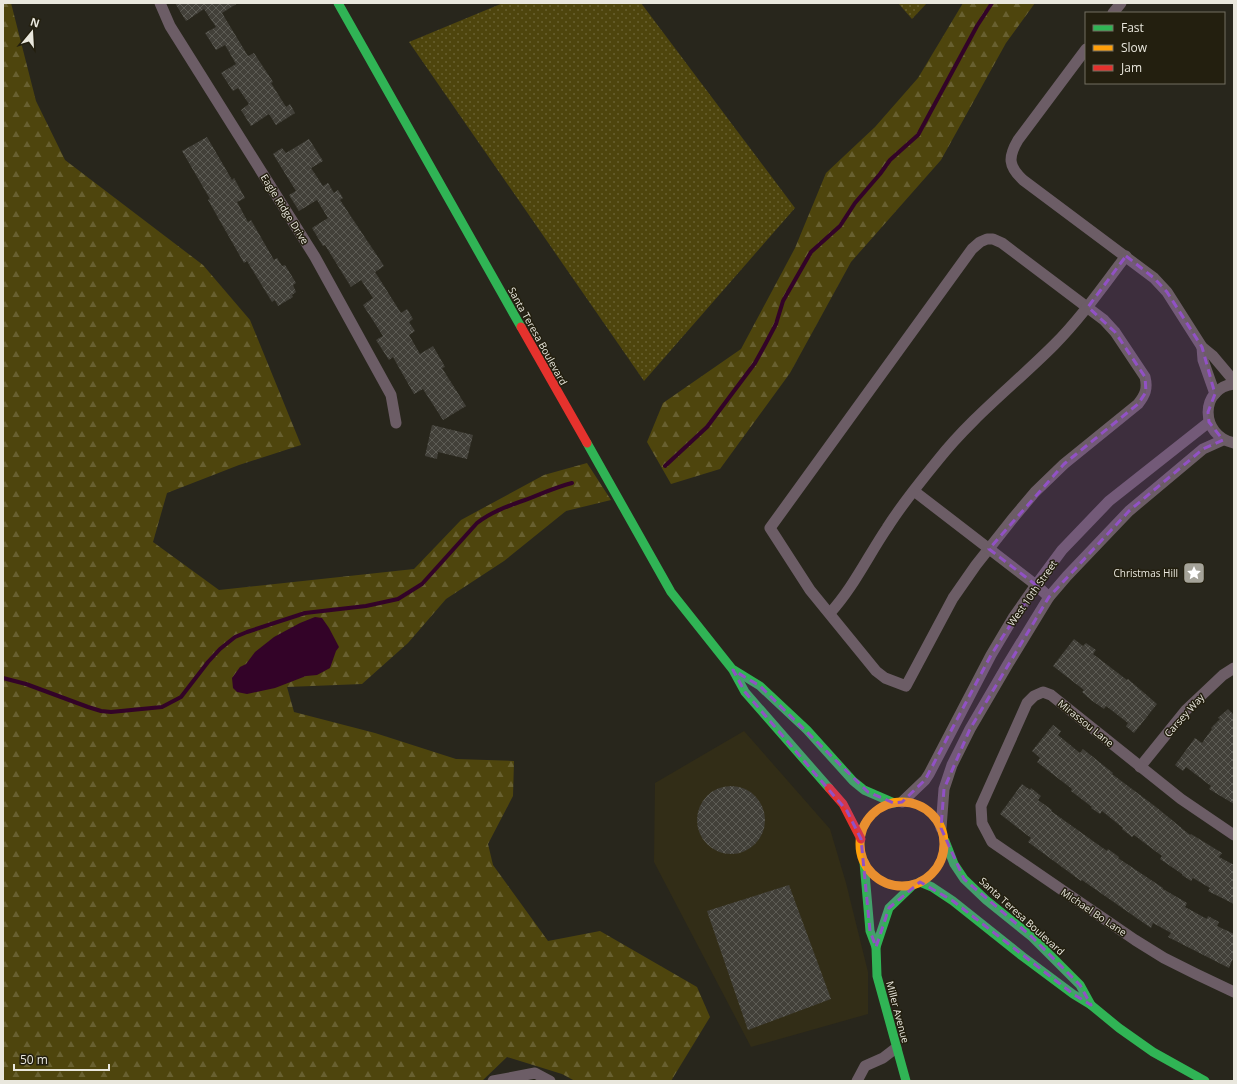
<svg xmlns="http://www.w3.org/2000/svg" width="1237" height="1084" font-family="'Open Sans',sans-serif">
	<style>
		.built { fill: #322d17 }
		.grass { fill: url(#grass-dots) }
		.forest { fill: url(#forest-firs) }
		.water { fill: #330328 }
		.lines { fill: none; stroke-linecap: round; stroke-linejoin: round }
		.stream { stroke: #330328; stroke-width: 4 }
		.building { fill: url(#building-cross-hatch) }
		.street { stroke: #6c5d66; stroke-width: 11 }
		.fast { stroke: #30b455; stroke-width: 9 }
		.slow { stroke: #ff9f0a; stroke-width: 9 }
		.jam { stroke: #e5322d; stroke-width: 9 }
		.marked { fill: #9151c5; fill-opacity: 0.2; stroke: #9151c5; stroke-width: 3; stroke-dasharray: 8 5; stroke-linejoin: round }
		.labels { text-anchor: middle; stroke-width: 3; stroke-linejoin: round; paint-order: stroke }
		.street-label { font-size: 10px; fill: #e9e7dd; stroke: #231f0f }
		.poi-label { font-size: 10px; fill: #e9e7dd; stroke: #231f0f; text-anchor: end }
	</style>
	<defs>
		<pattern id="grass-dots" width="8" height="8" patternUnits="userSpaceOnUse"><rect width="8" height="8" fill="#4e450d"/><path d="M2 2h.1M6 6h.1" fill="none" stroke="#686030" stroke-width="1.8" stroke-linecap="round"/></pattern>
		<pattern id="forest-firs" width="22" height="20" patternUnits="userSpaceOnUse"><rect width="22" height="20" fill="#4e450d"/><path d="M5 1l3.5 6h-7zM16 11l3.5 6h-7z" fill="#686030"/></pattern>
		<pattern id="building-cross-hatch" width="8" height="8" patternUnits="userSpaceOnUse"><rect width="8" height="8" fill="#424039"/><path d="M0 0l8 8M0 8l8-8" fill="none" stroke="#5d5c55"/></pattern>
	</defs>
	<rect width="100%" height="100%" fill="#28261c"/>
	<!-- built -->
	<path class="built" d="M744,731L830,829L846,883L868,972V1014L751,1047L654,862L655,783Z"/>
	<!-- grass -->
	<g class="grass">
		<path d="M503,3H641L795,208L644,381L409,42Z"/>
		<path d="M898,3H927L912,19Z"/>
	</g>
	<!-- forest -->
	<g class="forest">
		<path d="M3,3H11L36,101L65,160L203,265L250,320L301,445L239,465L167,493L153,542L219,590L414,569L461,520L544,475L587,463L611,500L566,511L504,561L446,599L408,643L362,684L287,687L294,712L375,733L456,759L514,761L513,796L488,844L493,865L548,941L600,931L697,987L710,1017L671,1081H575L562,1074L507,1057L482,1081H3Z"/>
		<path d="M963,3H1035L1006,43L941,160L851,262L790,373L720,469L671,484L647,442L663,403L741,349L795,248L826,173L875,127L918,78Z"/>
	</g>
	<!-- water -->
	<path class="water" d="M315,617L322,618L329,628L339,647L336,651L330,668L317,675L306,676L275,688L247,694L237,692L233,688L232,678L240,667L246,664L255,652L274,637L300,623Z"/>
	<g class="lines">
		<!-- stream -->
		<g class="stream">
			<path d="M665,466L707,427L755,363L766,343L776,324L783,301L811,252L840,226L855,203L880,174L890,160L918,135L977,26L992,3"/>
			<path d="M3,678L26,684L88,707L101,711L111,712L162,707L181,697L208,662L220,649L235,637L247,632L305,613L366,606L398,599L422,584L477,523C491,512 508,506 525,500C541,494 556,487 572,483"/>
		</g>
	</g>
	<!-- building -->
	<g class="building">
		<path d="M175,3H238L222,13L248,56L254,53L273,82L271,83L286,107L290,104L295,113L276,125L269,114L251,126L241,110L249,104L238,88L233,91L221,73L236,64L225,45L216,50L205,33L216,27L204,9L186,21Z"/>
		<path d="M207,137L232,180L234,178L245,198L237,202L248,222L251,220L274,260L277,258L282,266L285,265L296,283L293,285L296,292L292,295L293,297L278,306L275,300L272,302L247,261L244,263L208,200L210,199L182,151Z"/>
		<path d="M309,139L323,161L311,168L323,186L328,183L334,193L338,190L343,198L340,200L384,266L375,272L401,313L407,309L413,319L409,322L415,331L409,335L420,354L433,346L445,367L442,368L466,406L443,420L423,389L414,394L393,357L389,360L376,340L383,336L363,305L373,298L361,280L351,287L325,245L323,246L312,228L328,218L317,200L299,211L289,195L296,191L273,154L282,148L286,153Z"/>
		<path d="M432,425L473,435L467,459L438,452L437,459L425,456Z"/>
		<path d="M1074,639L1083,646L1086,643L1096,650L1093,654L1127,680L1128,679L1157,704L1134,733L1126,726L1128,723L1106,706L1104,709L1091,700L1082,692L1084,690L1053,666Z"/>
		<path d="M1228,709L1234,715V804L1209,789L1211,786L1186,767L1183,771L1175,765L1195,738L1202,743L1212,729L1211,728L1220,719L1218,718Z"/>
		<path d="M1053,725L1061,731L1058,735L1080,753L1083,749L1113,773L1112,774L1156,807L1190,835L1191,834L1222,853L1219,857L1234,865V904L1208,891L1210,888L1193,878L1191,881L1182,875V874L1160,859L1162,856L1134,835L1132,837L1122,829L1123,828L1102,811L1100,814L1091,808L1092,807L1071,791L1072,789L1037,762L1040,758L1032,751Z"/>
		<path d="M1022,784L1030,790L1031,788L1041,796L1038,800L1052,810L1051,811L1107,851L1108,849L1119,857L1118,858L1163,888V889L1187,903L1185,907L1207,919L1208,916L1219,922L1217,926L1234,934V956L1229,968L1168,937L1171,933L1153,923L1151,928L1082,880L1081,881L1028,842L1031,838L1000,814Z"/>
		<circle cx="731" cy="820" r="34"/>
		<path d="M789,885L831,999L748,1030L707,911Z"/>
	</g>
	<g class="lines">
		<!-- street -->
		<g class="street">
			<path d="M160,3L170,26L315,257L391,395L396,423"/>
			<path d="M1113,13L1121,3"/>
			<path d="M1086,49L1018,140C1008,157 1008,166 1023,180L1154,278L1167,292L1202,347L1213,356L1234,381"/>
			<path d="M987,239H993L1002,243L1104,320L1115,332L1145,377C1148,389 1145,395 1138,404L1064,464L1035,492L1014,517L976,565L953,598L906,686L885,678L876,671L810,590L770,528L972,249L980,242Z"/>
			<path d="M1202,347L1203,360L1215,394"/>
			<path d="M1234,384C1199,388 1200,436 1234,443"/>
			<path d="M914,491L1036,585L1049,597"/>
			<path d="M830,613C853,588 868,556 887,528C902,504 920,482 938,460C972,417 1015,384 1054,345C1081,318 1103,286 1126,256"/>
			<path d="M1140,767L1186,710L1223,675L1234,668"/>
			<path d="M902,802L925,780L929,774L991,655L1013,618L1036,585L1062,550L1109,501L1209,422"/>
			<path d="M941,828L944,789L952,765L970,729L1008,664L1049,597L1067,576L1129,511L1203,449L1223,440"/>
			<path d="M1234,835L1181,799L1051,695L1043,692L1034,696L1027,703L981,806L982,823L992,842L1135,940L1164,958L1196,974L1234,992"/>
			<path d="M493,1081L535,1073L550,1081"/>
			<path d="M857,1081L865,1066L883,1058L896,1048"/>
		</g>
		<!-- fast -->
		<g class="fast">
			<path d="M338,3L521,327"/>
			<path d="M587,443L671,592L733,670L745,692L829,788"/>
			<path d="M734,670L760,686L807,730L853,781L864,790L894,803"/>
			<path d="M945,841L954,864L964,879L986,900L1032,937L1080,985L1091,1005"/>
			<path d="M864,862L870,931L876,947"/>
			<path d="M920,882L932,887L953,901L1022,956L1073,994L1091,1005L1119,1028L1153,1052L1205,1081"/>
			<path d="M906,1081L877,976L876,947L889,908L913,885"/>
		</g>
		<!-- slow -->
		<circle class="slow" cx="902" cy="844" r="42"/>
		<!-- jam -->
		<g class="jam">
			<path d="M521,327L587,443"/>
			<path d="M829,788L843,804L861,839"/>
		</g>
	</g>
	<!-- marked area -->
	<path class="marked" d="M1126,256L1154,278L1167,292L1202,347L1215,394L1208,412L1209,422L1223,440L1203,449L1129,511L1049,597L970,729L944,789L941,828L964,879L1032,937L1080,985L1091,1005L1073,994L953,901L920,882L889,908L876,947L870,931L861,839L847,811L745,692L733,670L760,686L868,792L894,803L902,802L925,780L991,655L1036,585L989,549L1064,464L1138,404L1146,392L1145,377L1115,332L1088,307Z"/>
	<!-- icons -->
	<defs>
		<g id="sight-square" transform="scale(1.15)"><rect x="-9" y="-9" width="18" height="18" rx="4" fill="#a5a399" stroke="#231f0f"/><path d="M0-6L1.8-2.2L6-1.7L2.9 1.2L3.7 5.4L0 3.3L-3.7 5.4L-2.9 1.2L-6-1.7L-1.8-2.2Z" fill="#fff"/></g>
	</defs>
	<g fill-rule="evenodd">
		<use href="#sight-square" x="1194" y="573"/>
	</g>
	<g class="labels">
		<!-- street labels -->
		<g class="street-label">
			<text transform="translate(285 209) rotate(58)" y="4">Eagle Ridge Drive</text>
			<text transform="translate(538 336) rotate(61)" y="4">Santa Teresa Boulevard</text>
			<text transform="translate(1032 593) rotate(-55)" y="4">West 10th Street</text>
			<text transform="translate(1184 715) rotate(-48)" y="4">Carsey Way</text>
			<text transform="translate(1086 723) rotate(39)" y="4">Mirassou Lane</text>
			<text transform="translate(1094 912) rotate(34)" y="4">Michael Bo Lane</text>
			<text transform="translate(1022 916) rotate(42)" y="4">Santa Teresa Boulevard</text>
			<text transform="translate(898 1012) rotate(75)" y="4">Miller Avenue</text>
		</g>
		<!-- poi labels -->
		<g class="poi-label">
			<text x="1178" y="577">Christmas Hill</text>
		</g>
	</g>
	<!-- border -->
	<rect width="1237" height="1084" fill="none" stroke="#e9e7dd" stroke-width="8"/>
	<!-- legend -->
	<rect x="1085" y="12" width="140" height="72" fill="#231f0f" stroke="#726f61"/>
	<rect x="1093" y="25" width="20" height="6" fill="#30b455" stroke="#726f61"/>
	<text x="1121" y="32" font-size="12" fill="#e9e7dd">Fast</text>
	<rect x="1093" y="45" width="20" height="6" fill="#ff9f0a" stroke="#726f61"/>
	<text x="1121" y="52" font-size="12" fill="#e9e7dd">Slow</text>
	<rect x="1093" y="65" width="20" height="6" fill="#e5322d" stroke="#726f61"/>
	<text x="1121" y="72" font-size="12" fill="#e9e7dd">Jam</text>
	<!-- north arrow -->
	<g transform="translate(32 32) rotate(18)" stroke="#231f0f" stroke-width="3" paint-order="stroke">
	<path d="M0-3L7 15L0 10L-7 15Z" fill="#e9e7dd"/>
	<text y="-6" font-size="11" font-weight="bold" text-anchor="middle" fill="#e9e7dd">N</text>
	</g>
	<!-- scale -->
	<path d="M14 1064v6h95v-6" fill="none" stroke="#e9e7dd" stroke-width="2"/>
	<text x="20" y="1064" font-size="12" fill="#e9e7dd" stroke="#231f0f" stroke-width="3" paint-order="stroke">50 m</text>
</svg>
